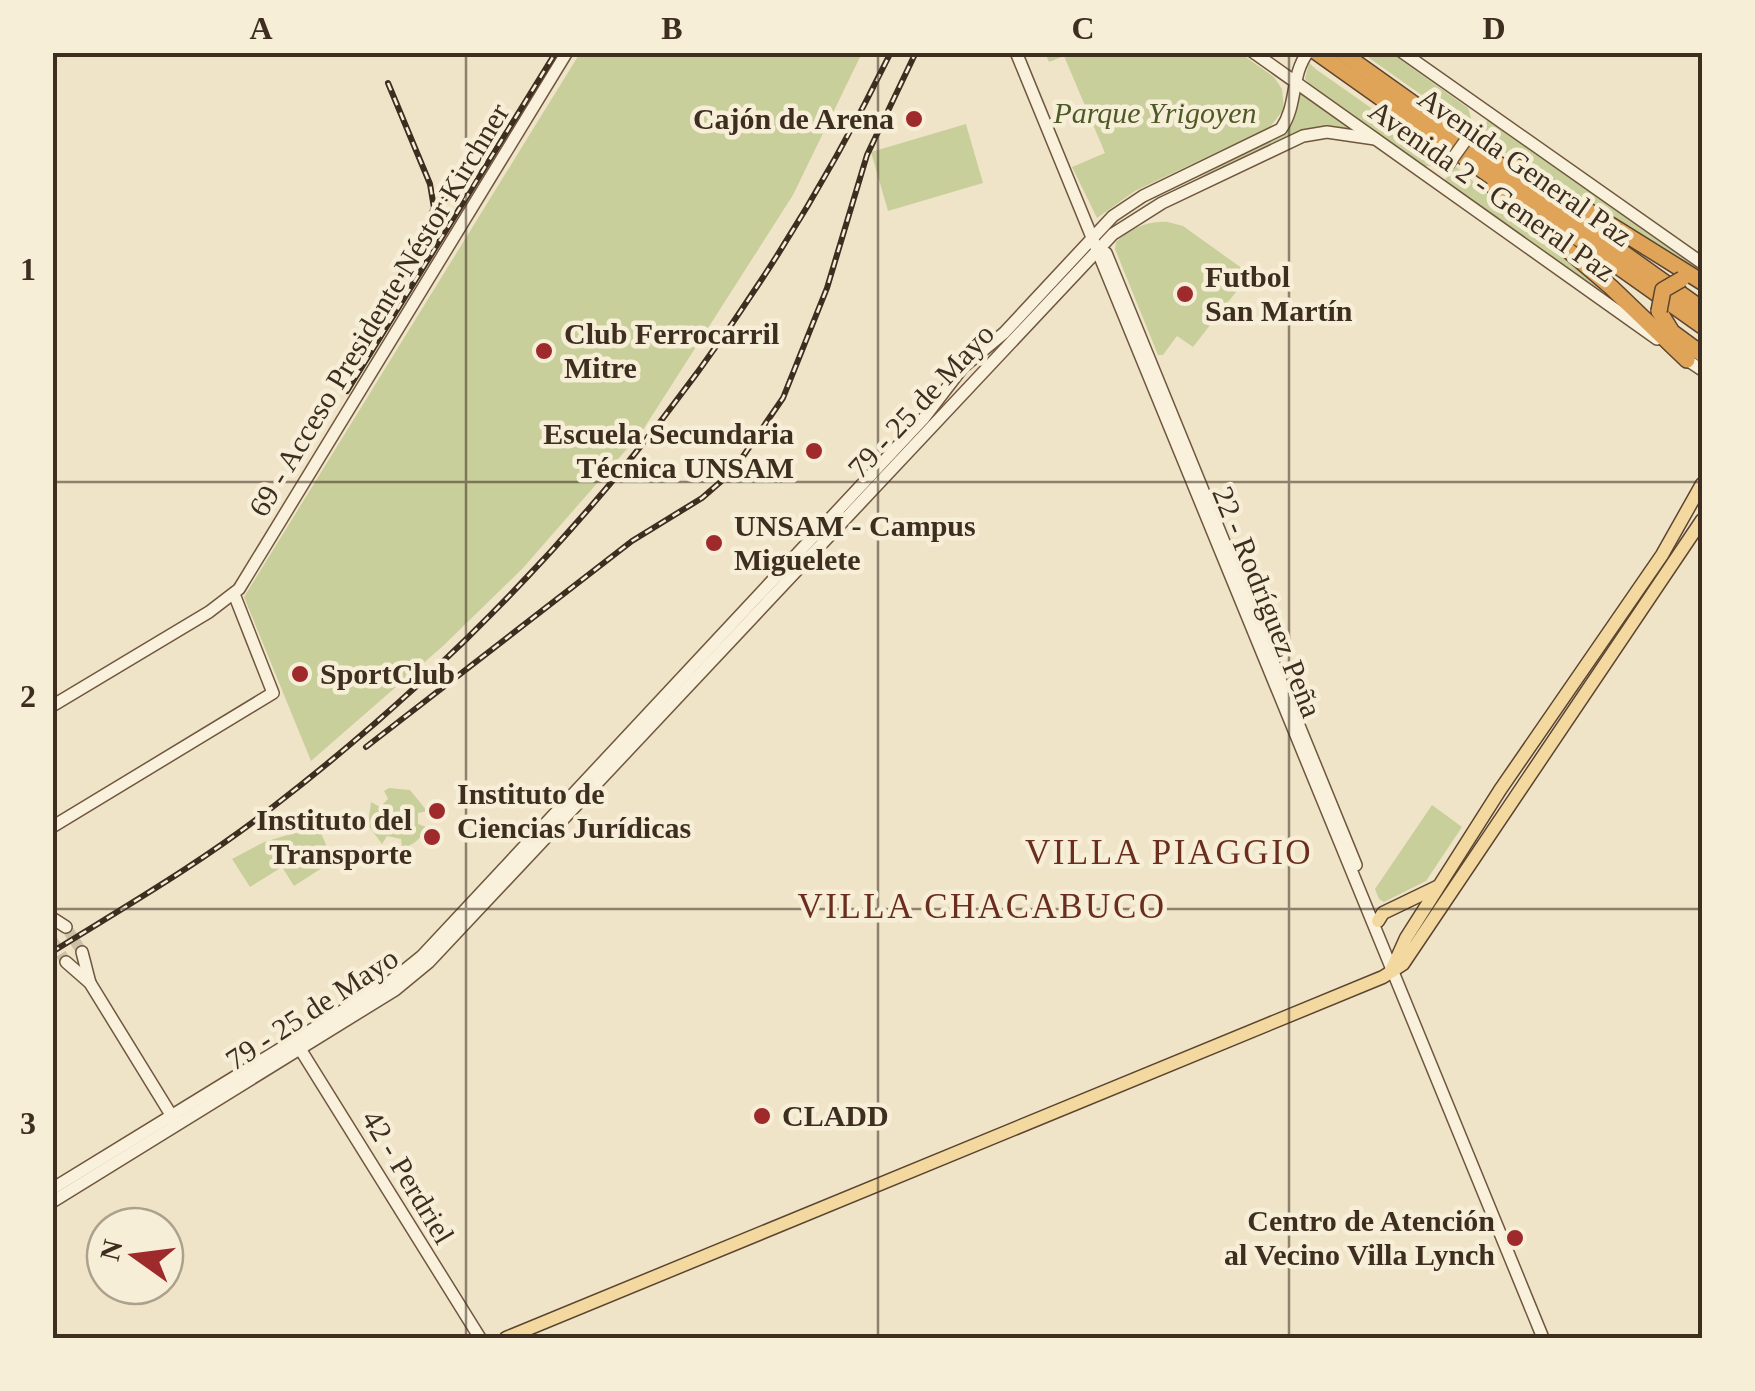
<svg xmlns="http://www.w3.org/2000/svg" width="1755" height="1391" font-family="Georgia,serif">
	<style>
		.green { fill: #c9cf9b }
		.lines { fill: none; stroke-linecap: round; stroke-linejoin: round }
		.secondary-tunnel { stroke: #ccc0a6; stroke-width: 11; stroke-dasharray: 11 5.5; stroke-linecap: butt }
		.secondary-casing { stroke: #6f573f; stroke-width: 14 }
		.primary-casing { stroke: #5b4430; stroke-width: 15 }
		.highway-casing { stroke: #5b4430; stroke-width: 18 }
		.secondary { stroke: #faf1dc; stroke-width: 11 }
		.primary { stroke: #f3d9a0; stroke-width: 12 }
		.highway { stroke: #e0a458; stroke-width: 15 }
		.rail-casing { stroke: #3d2e20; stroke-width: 6 }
		.rail { stroke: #f7eed8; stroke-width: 2.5; stroke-dasharray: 8; stroke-linecap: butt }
		.secondary-bridge-casing { stroke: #6f573f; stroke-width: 14; stroke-linecap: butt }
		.highway-bridge-casing { stroke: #5b4430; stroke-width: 18; stroke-linecap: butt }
		.secondary-bridge { stroke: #faf1dc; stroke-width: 11 }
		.highway-bridge { stroke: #e0a458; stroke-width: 15 }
		.grid { fill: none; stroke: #3d2e20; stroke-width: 2.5; stroke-opacity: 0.55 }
		.poi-dot { fill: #9e2a2b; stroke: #f7eed8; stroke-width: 4 }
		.labels { text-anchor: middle; stroke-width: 9; stroke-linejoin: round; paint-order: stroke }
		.park-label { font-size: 30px; font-style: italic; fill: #4d5a26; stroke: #f7eed8 }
		.poi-label { font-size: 30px; font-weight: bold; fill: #3d2e20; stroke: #f7eed8; text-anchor: start }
		.street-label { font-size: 30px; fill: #3d2e20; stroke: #f7eed8 }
		.quarter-label { font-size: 35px; letter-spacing: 2.5px; fill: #6b2e1e; stroke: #f7eed8 }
		.neatline { fill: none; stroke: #3d2e20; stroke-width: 4 }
		.grid-label { font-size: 32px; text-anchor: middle; font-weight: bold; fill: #3d2e20 }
	</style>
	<rect width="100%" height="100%" fill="#f0e4c8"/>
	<!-- green -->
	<g class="green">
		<path d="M580,53H862L793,195L641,433L523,568L443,646L311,761L244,597Z"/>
		<path d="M1045,53H1240L1274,77L1282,89L1284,109L1270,127L1135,191L1097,218L1072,167L1105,153L1064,56L1049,62Z"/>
		<path d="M1362,53H1391L1468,108L1471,118L1467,127Z"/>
		<path d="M1309,63L1317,70L1444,159L1434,166H1422L1317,92L1305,79Z"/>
		<path d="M1300,92L1350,128H1311L1182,187L1288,128Z"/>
		<path d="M1488,120L1702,269V276L1477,135Z"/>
		<path d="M966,124L983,183L888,211L871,152Z"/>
		<path d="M1455,166L1640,322L1443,182Z"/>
		<path d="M1168,222L1183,226L1250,274L1193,347L1177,336L1163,355H1158L1115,249L1116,242C1129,229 1149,220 1168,222Z"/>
		<path d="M389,788L410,790L427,811L418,813V824L426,827C422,838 414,845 402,848L401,839L387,836L382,844L368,825L371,802L380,807L388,799L384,791Z"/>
		<path d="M1432,805L1462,827L1426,881L1384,902L1379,899L1375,889Z"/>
		<path d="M318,826L333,861L294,886L282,867L250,887L232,859L264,842Z"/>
	</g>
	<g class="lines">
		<!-- secondary-tunnel -->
		<g class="secondary-tunnel">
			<path d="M66,927L82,952"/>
			<path d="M52,940L66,962"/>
		</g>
		<!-- secondary casing -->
		<g class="secondary-casing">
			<g id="secondary">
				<path d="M1016,52L1543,1338"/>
				<path d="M1253,52L1657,339"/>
				<path d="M1402,52L1702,263"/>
				<path d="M1106,253L1356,865"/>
				<path d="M1681,356L1702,370"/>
				<path d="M52,706L209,612L239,589L567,52"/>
				<path d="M52,827L273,693L234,594"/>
				<path d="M52,918L66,927"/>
				<path d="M82,952L90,983"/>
				<path d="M66,962L90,983L173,1118"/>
				<path d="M297,1044L480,1338"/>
				<path d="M52,1189L391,981L422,956L924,418L963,367L1004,333L1113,216L1143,196L1281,129C1298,105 1290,76 1308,52"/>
				<path d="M52,1202L395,990L429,962L1113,234L1162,203L1303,136L1327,132L1375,139"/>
			</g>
		</g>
		<!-- primary casing -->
		<g class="primary-casing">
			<g id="primary">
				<path d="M1378,921L1383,913L1437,887"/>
				<path d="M1391,971L1406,938L1500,790L1662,555L1702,484"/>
				<path d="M506,1338L1383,977L1403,964L1702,520"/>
			</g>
		</g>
		<!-- highway casing -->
		<g class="highway-casing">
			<g id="highway">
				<path d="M1316,52L1702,326"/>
				<path d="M1341,52L1702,309"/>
				<path d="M1518,167L1702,282"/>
				<path d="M1494,187L1611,287L1687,360"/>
				<path d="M1659,311L1672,332L1702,354"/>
			</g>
		</g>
		<!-- secondary -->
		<use href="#secondary" class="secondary"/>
		<!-- primary -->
		<use href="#primary" class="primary"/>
		<!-- highway -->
		<use href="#highway" class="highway"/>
		<!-- rail casing -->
		<g class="rail-casing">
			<g id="rail">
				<path d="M388,83L430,184L435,214"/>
				<path d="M383,312L435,206L477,175"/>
				<path d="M347,391L556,52"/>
				<path d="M366,747L632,541L702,498L733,471L783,398L827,288L867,155L916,52"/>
				<path d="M52,952C128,905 204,861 274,806C535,605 746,348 891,52"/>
			</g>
		</g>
		<!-- rail -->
		<use href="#rail" class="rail"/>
		<!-- secondary-bridge casing -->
		<g class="secondary-bridge-casing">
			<path id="secondary-bridge" d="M1448,165L1473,130"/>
		</g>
		<!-- highway-bridge casing -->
		<g class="highway-bridge-casing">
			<path id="highway-bridge" d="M1659,311L1663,290L1682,279"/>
		</g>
		<!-- secondary-bridge -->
		<use href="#secondary-bridge" class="secondary-bridge"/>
		<!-- highway-bridge -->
		<use href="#highway-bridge" class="highway-bridge"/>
	</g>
	<!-- grid -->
	<path class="grid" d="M466,52V1338M878,52V1338M1289,52V1338M52,482H1702M52,909H1702"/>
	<!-- markers -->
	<g class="poi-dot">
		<circle cx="914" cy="119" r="10"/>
		<circle cx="1185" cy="294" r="10"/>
		<circle cx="544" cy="351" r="10"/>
		<circle cx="814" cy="451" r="10"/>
		<circle cx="714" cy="543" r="10"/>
		<circle cx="300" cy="674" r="10"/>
		<circle cx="437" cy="811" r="10"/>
		<circle cx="432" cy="837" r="10"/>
		<circle cx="762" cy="1116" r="10"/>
		<circle cx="1515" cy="1238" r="10"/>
	</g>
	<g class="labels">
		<!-- park labels -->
		<g class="park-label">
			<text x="1155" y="123">Parque Yrigoyen</text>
		</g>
		<!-- poi labels -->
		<g class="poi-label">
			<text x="894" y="129" text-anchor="end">Cajón de Arena</text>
			<text x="1205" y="287">Futbol<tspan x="1205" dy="34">San Martín</tspan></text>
			<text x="564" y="344">Club Ferrocarril<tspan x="564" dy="34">Mitre</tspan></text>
			<text x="794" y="444" text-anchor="end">Escuela Secundaria<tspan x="794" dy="34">Técnica UNSAM</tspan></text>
			<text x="734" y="536">UNSAM - Campus<tspan x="734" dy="34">Miguelete</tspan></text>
			<text x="320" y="684">SportClub</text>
			<text x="457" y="804">Instituto de<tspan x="457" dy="34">Ciencias Jurídicas</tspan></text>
			<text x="412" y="830" text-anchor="end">Instituto del<tspan x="412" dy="34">Transporte</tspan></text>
			<text x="782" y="1126">CLADD</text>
			<text x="1495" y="1231" text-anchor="end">Centro de Atención<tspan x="1495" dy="34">al Vecino Villa Lynch</tspan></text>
		</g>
		<!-- street labels -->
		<g class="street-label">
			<text transform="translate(1525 167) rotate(35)" y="10">Avenida General Paz</text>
			<text transform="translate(1492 191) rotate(35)" y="10">Avenida 2 - General Paz</text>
			<text transform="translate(379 310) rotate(-59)" y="10">69 - Acceso Presidente Néstor Kirchner</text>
			<text transform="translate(921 401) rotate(-47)" y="10">79 - 25 de Mayo</text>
			<text transform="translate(1267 602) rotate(68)" y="10">22 - Rodríguez Peña</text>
			<text transform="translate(312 1009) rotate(-33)" y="10">79 - 25 de Mayo</text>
			<text transform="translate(408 1177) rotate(59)" y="10">42 - Perdriel</text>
		</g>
		<!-- quarter labels -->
		<g class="quarter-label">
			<text x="1169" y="864">VILLA PIAGGIO</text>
			<text x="982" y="918">VILLA CHACABUCO</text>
		</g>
	</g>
	<!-- border -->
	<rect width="1755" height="1391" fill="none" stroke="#f7eed8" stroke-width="110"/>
	<!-- north arrow -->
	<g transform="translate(135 1256) rotate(284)"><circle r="48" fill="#f7eed8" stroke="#ada18e" stroke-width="2.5"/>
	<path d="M0-8L18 38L0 25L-18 38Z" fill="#9e2a2b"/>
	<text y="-15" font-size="28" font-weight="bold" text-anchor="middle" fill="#3d2e20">N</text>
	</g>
	<rect x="55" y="55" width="1645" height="1281" class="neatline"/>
	<g class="grid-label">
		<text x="261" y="39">A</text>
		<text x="672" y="39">B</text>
		<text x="1083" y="39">C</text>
		<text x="1494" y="39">D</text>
		<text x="28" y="280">1</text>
		<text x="28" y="707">2</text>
		<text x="28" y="1134">3</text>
	</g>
</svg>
